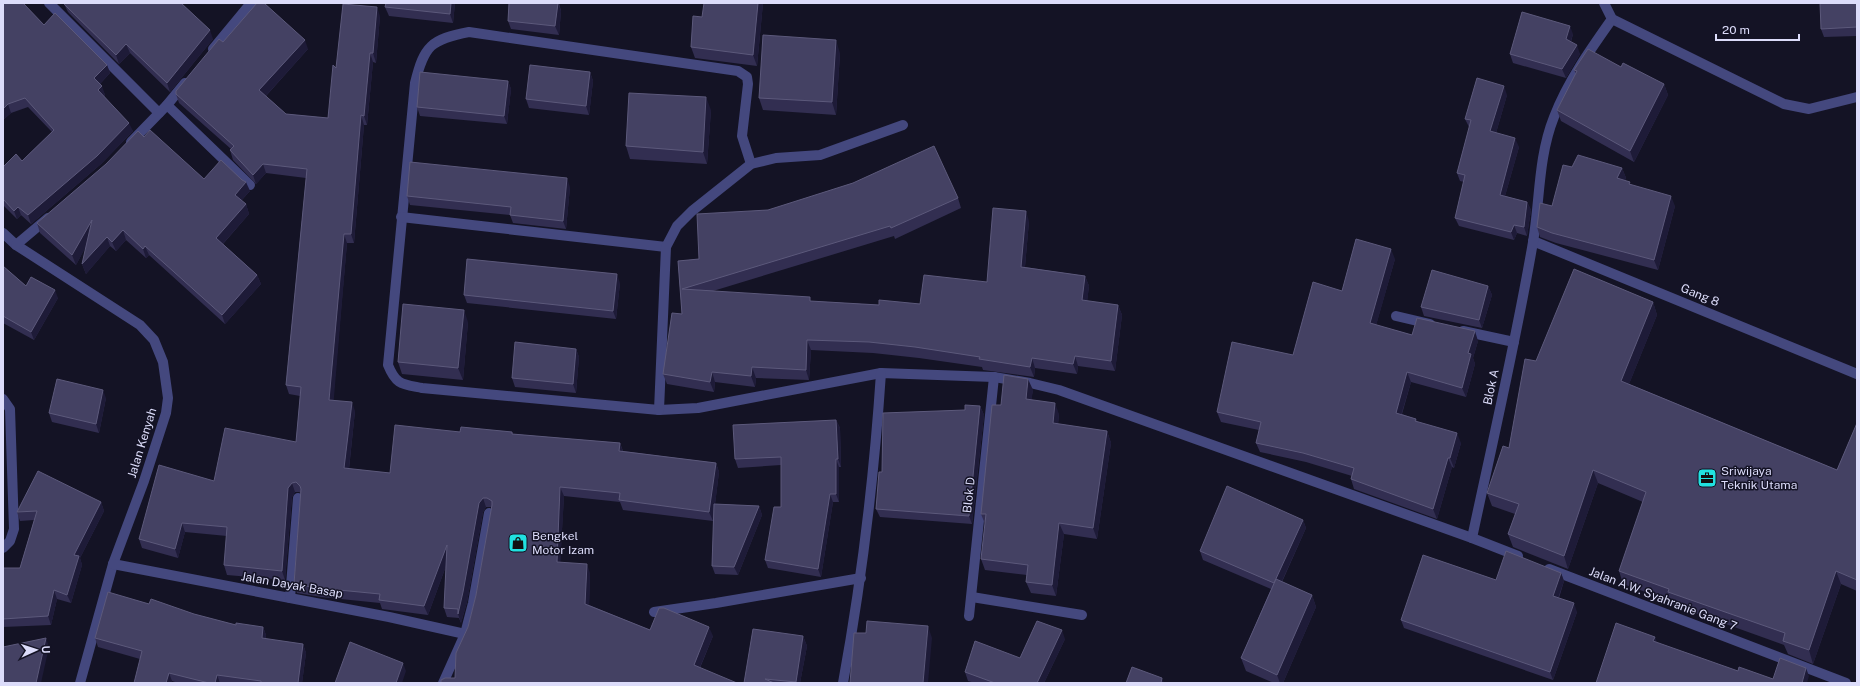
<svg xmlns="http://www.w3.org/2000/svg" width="1860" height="686" font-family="'Public Sans',sans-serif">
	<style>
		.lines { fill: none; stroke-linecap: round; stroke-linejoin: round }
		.minor { stroke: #44487e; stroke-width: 10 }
		.wall { fill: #322e51 }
		.shaded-wall { fill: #1e1b38 }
		.building { fill: #444163; stroke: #5c597b }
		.labels { text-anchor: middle; stroke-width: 3; stroke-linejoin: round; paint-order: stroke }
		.street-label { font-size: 12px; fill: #dcdcfa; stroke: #141325 }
		.poi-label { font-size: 12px; fill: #dcdcfa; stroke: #141325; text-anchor: start }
	</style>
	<rect width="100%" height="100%" fill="#141325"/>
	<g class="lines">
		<!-- minor -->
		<g class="minor">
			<path d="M49,3L159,113"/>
			<path d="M1604,3L1612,19L1784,104L1809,109L1857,97"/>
			<path d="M213,49L251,3"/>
			<path d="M167,105L250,185"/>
			<path d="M131,142L167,105L185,83"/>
			<path d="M751,164L742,136L748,84L747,77L738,71L469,32C431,39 424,46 415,83L388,365C396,385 402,384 422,388L659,410L698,408L881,373L994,377L1030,383L1059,390L1472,538L1518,556"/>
			<path d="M401,217L666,247"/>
			<path d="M3,233L16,245L140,325L154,340L163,362L168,398L166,413L144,481L113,564L80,683"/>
			<path d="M1533,241L1857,374"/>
			<path d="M16,245L48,218"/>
			<path d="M1396,316L1430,324"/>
			<path d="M1463,331L1514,342"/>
			<path d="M3,399L10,409L14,529L10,541L3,548"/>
			<path d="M659,410L666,247L677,226L692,211L751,164L776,158L820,155L903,125"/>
			<path d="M1472,538C1493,440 1516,341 1533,242C1540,201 1538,157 1554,117C1568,81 1590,50 1612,19"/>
			<path d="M113,564L389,617L465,634"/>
			<path d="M1549,569L1846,683"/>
			<path d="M972,597L1082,615"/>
			<path d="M290,598L298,498"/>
			<path d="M654,612L716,603L861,578"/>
			<path d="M969,616L994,377"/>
			<path d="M443,683L465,634L473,603L489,513"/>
			<path d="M843,683C862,579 874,478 881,373"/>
		</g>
	</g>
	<!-- wall -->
	<g class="wall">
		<path d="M3,3L44,25L107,65L110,73L100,84L105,95L104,96L133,131L101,164L31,224L21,215L17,219L3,205V167L22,161L52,132L28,107L11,113L3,120Z"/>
		<path d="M386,3H455L453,23L389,16L385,7Z"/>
		<path d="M509,3H559L561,11L559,35L511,29L508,21Z"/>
		<path d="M763,3L757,66L695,58L691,47L702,17Z"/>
		<path d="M1857,3V36L1824,37L1821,29Z"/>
		<path d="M64,4L213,39L170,92L130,53L119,64L68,12Z"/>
		<path d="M380,16L376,63L373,62L367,125H364L354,243H347L333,400L355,411L349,469L390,473L460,432H512L513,434L620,443L623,451L716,463L719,472L715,504L759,506L762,515L738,575L715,574L712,566L714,512L713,521L623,510L620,502L564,496L560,562L590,573L589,605L650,630L713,636L700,668L455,678L476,595L492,508L491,507H486L483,512L467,602L461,623L459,618L447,617L444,608L446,566L428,615L382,609L380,603L321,597L297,593L294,584L301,493L299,492H295L292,497L285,580L227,575L224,565L227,536L185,532L178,558L142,548L139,539L214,481L296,442L300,396L289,394L286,385L306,178L266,173L256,184L233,160L230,150L231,149L179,103L176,94L223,42L308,49L266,96L286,114L328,118L336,68Z"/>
		<path d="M1573,34L1571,42L1580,54L1566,78L1513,63L1510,54Z"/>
		<path d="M840,53L836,115L763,110L759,98Z"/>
		<path d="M1574,70L1664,84L1668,95L1634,162L1561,121L1557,110L1576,74Z"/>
		<path d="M590,72L593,81L589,115L529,108L526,99Z"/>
		<path d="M508,81L511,89L507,124L420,116L417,107Z"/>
		<path d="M1507,95L1496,133L1519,147L1505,196L1527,202L1531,210L1527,236L1517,233L1514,240L1459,226L1455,218L1464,182L1460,181L1457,173L1469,128V127L1465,119Z"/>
		<path d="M711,110L707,164L630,159L626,146Z"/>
		<path d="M144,137L204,179L250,191L241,201L246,204L249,214L223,244L257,275L261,284L225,324L149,255L146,258L126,240L116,251L110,246L86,274L82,264L86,246L76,265L40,233L37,223Z"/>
		<path d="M1572,167L1622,168L1626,178L1625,180L1631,185L1675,206L1658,270L1556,243L1540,237L1537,227L1552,206Z"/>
		<path d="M570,187L566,229L513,223L510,215L410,205L407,196Z"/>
		<path d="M958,198L961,208L895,239L894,236L713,291L811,301L879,305L920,304L987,282L1029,221L1025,267L1085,276L1089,286L1087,301L1118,305L1122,315L1115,371L1078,366L1077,374L1035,368L1034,377L983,370L982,367L919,358L873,353L811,350L809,380L756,378L755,387L715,382L714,392L667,384L663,374L682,314L678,261L699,259Z"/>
		<path d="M1395,259L1376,325L1412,335L1478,341L1473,358L1475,364L1466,397L1411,382L1402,414L1416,419L1417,422L1461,443L1454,468L1452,467L1437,519L1354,489L1351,479L1352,476L1306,462L1260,452L1256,443L1259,430L1221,422L1217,412L1293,355L1342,291Z"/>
		<path d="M3,266L26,286L58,298L34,340L3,323Z"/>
		<path d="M620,283L616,319L467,303L464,295Z"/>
		<path d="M1488,286L1492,295L1482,328L1424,316L1421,307Z"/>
		<path d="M1653,302L1657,315L1629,384L1837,470L1857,423V591L1841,584L1813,664L1788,654L1784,645L1673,605L1671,601L1623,584L1619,571L1643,502L1598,483L1568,569L1513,547L1508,534L1515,514L1492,506L1487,493L1509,448L1536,361Z"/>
		<path d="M468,322L463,380L402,374L398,362Z"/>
		<path d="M576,349L579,357L576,393L515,387L512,378Z"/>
		<path d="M1033,390L1031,400L1059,414L1058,424L1107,431L1111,443L1097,539L1064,534L1056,596L1031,593L1026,582L1027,575L985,570L981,559L985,524L981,514L1001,405Z"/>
		<path d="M106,398L99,433L52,422L49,413Z"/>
		<path d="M980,406L984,415L972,524L880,517L876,509L882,472L965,410Z"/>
		<path d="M836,420L840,428L841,467H839V502H833L821,577L768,568L765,560L781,507V465L738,468L735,459Z"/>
		<path d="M101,502L104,511L80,558L82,565L71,603L57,599L51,625L3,627V568H20L34,520L20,521L17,512Z"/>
		<path d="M1303,520L1306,528L1282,582L1312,595L1316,607L1283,683H1274L1246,671L1241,658L1271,589L1203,560L1200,551Z"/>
		<path d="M1561,573L1564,581L1559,598L1577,612L1553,680L1404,628L1401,620L1496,580Z"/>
		<path d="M149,604L236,625L263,627L266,635V639L303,644L306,653L302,683H178L172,681L140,659L98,647L95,638Z"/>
		<path d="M803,636L807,646L800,683H744Z"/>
		<path d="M1065,639L1044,683H975L968,681L965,672L1020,658Z"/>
	</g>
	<!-- shaded-wall -->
	<g class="shaded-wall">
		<path d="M451,3H455L453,23L450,14Z"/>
		<path d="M558,3L561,11L559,35L555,26Z"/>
		<path d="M758,3H763L757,66L753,55Z"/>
		<path d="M377,7L380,16L376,63L373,53Z"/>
		<path d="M1570,26L1573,34L1569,47L1566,39Z"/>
		<path d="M210,30L213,39L170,92L167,83Z"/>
		<path d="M305,40L308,49L263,99L259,90Z"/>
		<path d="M836,40L840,53L836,115L832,102Z"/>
		<path d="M126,44L130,53L119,64L116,55Z"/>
		<path d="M1577,45L1580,54L1566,78L1562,69Z"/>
		<path d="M370,53L373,62L367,125L364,116Z"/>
		<path d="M107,65L110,73L97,87L94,78Z"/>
		<path d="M590,72L593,81L589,115L586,106Z"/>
		<path d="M508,81L511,89L507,124L504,116Z"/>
		<path d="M1664,84L1668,95L1634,162L1630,151Z"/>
		<path d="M102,86L105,95L101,98L98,90Z"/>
		<path d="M1504,86L1507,95L1494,140L1490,131Z"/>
		<path d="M706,97L711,110L707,164L703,152Z"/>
		<path d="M8,104L11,113L3,120V109Z"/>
		<path d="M361,115L364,125L354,243L351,234Z"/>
		<path d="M129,123L133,131L101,164L31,224L28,215Z"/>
		<path d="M1515,138L1519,147L1503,203L1500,195Z"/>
		<path d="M263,164L266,173L256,184L253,175Z"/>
		<path d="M1622,168L1626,178L1621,188L1617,178Z"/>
		<path d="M567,178L570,187L566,229L563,221Z"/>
		<path d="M246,182L250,191L238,204L235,195Z"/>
		<path d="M1671,196L1675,206L1658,270L1654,260Z"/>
		<path d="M1527,202L1531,210L1527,236L1524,227Z"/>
		<path d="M246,204L249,214L220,247L216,238Z"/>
		<path d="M18,207L21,215L17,219L14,211Z"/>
		<path d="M1026,211L1029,221L1024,277L1021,267Z"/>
		<path d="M92,220L95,230L76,265L72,255Z"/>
		<path d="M1514,225L1517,233L1514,240L1511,232Z"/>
		<path d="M123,230L126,240L116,251L112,242Z"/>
		<path d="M344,234L347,243L333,409L329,400Z"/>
		<path d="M107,237L110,246L86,274L82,264Z"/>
		<path d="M145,246L149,255L146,258L143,249Z"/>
		<path d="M1391,249L1395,259L1374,333L1370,323Z"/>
		<path d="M617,274L620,283L616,319L613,311Z"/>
		<path d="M257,275L261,284L225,324L222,315Z"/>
		<path d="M1085,276L1089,286L1086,311L1082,300Z"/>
		<path d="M1488,286L1492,295L1482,328L1479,320Z"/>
		<path d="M55,290L58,298L34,340L31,332Z"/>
		<path d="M1653,302L1657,315L1625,394L1621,381Z"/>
		<path d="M1118,305L1122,315L1115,371L1111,361Z"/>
		<path d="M464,310L468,322L463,380L458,368Z"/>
		<path d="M1475,331L1478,341L1473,358L1475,364L1466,397L1462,388L1468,353Z"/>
		<path d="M807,340L811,350L809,380L806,370Z"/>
		<path d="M576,349L579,357L576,393L573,384Z"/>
		<path d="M1075,356L1078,366L1077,374L1073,364Z"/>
		<path d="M1032,358L1035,368L1034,377L1030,367Z"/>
		<path d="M752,367L756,378L755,387L751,376Z"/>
		<path d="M712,372L715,382L714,392L710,382Z"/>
		<path d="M1407,372L1411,382L1399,422L1396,413Z"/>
		<path d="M1028,379L1033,390L1030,410L1026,399Z"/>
		<path d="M103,390L106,398L99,433L96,424Z"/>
		<path d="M352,402L355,411L348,477L344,468Z"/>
		<path d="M1055,403L1059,414L1057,434L1053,423Z"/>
		<path d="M980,406L984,415L972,524L969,516Z"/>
		<path d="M836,420L840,428L841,467L838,459Z"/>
		<path d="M1107,431L1111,443L1097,539L1093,528Z"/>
		<path d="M1457,433L1461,443L1454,468L1450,458Z"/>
		<path d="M620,443L623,452L619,451Z"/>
		<path d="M1448,458L1452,467L1437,519L1433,509Z"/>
		<path d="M836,459L839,467V502L836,494Z"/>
		<path d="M716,463L719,472L713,521L709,512Z"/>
		<path d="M1593,470L1598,483L1568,569L1564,556Z"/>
		<path d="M292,483L295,492L292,497L285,580L282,571L288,488Z"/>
		<path d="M560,487L564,496L560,571L557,562Z"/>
		<path d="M3,490L4,522L3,518Z"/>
		<path d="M830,494L833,502L821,577L818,569Z"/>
		<path d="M483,498L486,507L483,512L467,602L461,623L458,614L479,503Z"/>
		<path d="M101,502L104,511L80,558L82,565L71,603L67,595L74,555Z"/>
		<path d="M759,506L762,515L738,575L734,567Z"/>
		<path d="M1303,520L1306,528L1277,592L1274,583Z"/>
		<path d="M182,523L185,532L178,558L175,549Z"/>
		<path d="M1059,523L1064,534L1056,596L1052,585Z"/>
		<path d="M447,545L450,555L428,615L424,606Z"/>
		<path d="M587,564L590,573L589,613L585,604Z"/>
		<path d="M1836,571L1841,584L1813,664L1809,650Z"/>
		<path d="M1561,573L1564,581L1556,604L1553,596Z"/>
		<path d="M54,590L57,599L51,625L48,616Z"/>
		<path d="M1312,595L1316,607L1283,683H1280L1277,675Z"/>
		<path d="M1574,603L1577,612L1553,680L1550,672Z"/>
		<path d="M928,626L932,638L928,683H923Z"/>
		<path d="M263,627L266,635L265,647L262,638Z"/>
		<path d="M709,627L713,636L697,674L694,665Z"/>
		<path d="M1062,630L1065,639L1044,683H1037Z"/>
		<path d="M803,636L807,646L800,683H796V682Z"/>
		<path d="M1655,637L1658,645L1653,641Z"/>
		<path d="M46,638L49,647L41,683H36Z"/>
		<path d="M303,644L306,653L302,683H298Z"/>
		<path d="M403,663L406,671L402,683H396Z"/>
		<path d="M1806,668L1809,676L1807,683H1802Z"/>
		<path d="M169,673L172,681V683H166Z"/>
		<path d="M217,675L220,683H215Z"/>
		<path d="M1162,678L1164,683H1161Z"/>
	</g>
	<!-- building -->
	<g class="building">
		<path d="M3,3H23L44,25L55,13L107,65L94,78L102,86L98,90L129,123L97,156L28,215L18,207L14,211L3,199V167L16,154L22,161L54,130L25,98L8,104L3,109Z"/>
		<path d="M65,3H181L210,30L167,83L126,44L116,55L64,4Z"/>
		<path d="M257,3H264L305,40L259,90L286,114L328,118L333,65L336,68L343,4L377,7L373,53H370L364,116L361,115L351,234H344L329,400L352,402L344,468L390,473L395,425L460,432L461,427L512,432V434L620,443L619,451L716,463L709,512L619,500L620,493L560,487L557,562L587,564L585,604L650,630L659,608H664L709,627L694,665L737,683H441V680L445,678H455L456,653L468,627L476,595L492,505V501L487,498H483L479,503L463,592L458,614V609L444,608L447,545L424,606L379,600L380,594L318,588L294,584L301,489L300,486L296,482L292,483L288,488L282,571L224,565L227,527L182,523L175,549L139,539L159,465L214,481L225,428L296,442L301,387L286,385L307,169L263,164L253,175L230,150L234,146L176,94V91L219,39L223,42Z"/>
		<path d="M386,3H451L450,14L385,7Z"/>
		<path d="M509,3H558L555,26L508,21Z"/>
		<path d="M704,3H758L753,55L691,47L693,16L702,17Z"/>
		<path d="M1820,3H1857V27L1821,29Z"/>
		<path d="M1522,12L1570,26L1566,39L1577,45L1562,69L1510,54Z"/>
		<path d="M763,35L836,40L832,102L759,98Z"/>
		<path d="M1588,49L1621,67L1623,63L1664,84L1630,151L1557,110L1577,71L1574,70Z"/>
		<path d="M530,65L590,72L586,106L526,99Z"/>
		<path d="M420,72L508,81L504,116L417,107Z"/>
		<path d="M1477,78L1504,86L1490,131L1515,138L1500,195L1527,202L1524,227L1514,225L1511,232L1455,218L1465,175L1457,173L1471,120L1465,119Z"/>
		<path d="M629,93L706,97L703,152L626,146Z"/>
		<path d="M150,130L204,179L221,160L242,180L246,182L235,195L246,204L216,238L257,275L222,315L145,246L143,249L123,230L112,242L107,237L82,264L92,220L72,255L37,223L106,164L138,131L144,137Z"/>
		<path d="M934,146L958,198L891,228L890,226L682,289L810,297V301L879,305V300L920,304L924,275L987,282L993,208L1026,211L1021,267L1085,276L1082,300L1118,305L1111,361L1075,356L1073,364L1032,358L1030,367L979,359L980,357L915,347L869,342L807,340L806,370L752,367L751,376L712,372L710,382L663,374L672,313L682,314L678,261L699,259L697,214L768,210L853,183Z"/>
		<path d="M1578,155L1622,168L1617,178L1630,182L1629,184L1671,196L1654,260L1552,233L1537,227L1540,203L1552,206L1563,165L1572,167Z"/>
		<path d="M410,162L567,178L563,221L510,215L511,207L407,196Z"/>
		<path d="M1356,239L1391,249L1370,323L1412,335L1417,318L1475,331L1468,353L1471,354L1462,388L1407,372L1396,413L1416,419L1415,421L1457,433L1450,458H1448L1433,509L1351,479L1354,468L1303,453L1256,443L1261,422L1217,412L1232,342L1293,355L1313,282L1342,291Z"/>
		<path d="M467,259L617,274L613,311L464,295Z"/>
		<path d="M3,266L26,286L31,277L55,290L31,332L3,316Z"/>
		<path d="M1574,269L1653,302L1621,381L1837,470L1857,423V580L1836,571L1809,650L1783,641L1785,633L1668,592L1669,589L1619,571L1646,492L1593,470L1564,556L1508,534L1519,504L1487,493L1503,446L1509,448L1525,359L1536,361Z"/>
		<path d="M1432,270L1488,286L1479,320L1421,307Z"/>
		<path d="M403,304L464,310L458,368L398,362Z"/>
		<path d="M515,342L576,349L573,384L512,378Z"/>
		<path d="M1004,375L1028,379L1026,399L1055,403L1053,423L1107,431L1093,528L1059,523L1052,585L1026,582L1028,565L981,559L986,514H981L992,405H1001Z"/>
		<path d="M57,379L103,390L96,424L49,413Z"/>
		<path d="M965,405L980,406L969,516L876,509L879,472H882L883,413L965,410Z"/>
		<path d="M836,420L838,459H836V494H830L818,569L765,560L774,507H781V457L735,459L733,425Z"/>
		<path d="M38,471L101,502L74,555L79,556L67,595L54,590L48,616L3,619V568H20L37,511L17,512Z"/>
		<path d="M1227,486L1303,520L1274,583L1200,551Z"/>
		<path d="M714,504L759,506L734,567L712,566Z"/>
		<path d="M1506,551L1561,573L1553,596L1574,603L1550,672L1401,620L1423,555L1496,580Z"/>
		<path d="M1276,579L1312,595L1277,675L1241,658Z"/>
		<path d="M108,592L149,604L151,599L194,614L236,625V623L263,627L262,638L303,644L298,683H261V681L217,675L215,683H209L169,673L166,683H134L142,651L95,638Z"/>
		<path d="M867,621L928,626L923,683H850L854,633H866Z"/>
		<path d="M1037,621L1062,630L1037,683H995L965,672L975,641L1020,658Z"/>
		<path d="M1616,623L1655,637L1653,641L1738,671L1739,667L1773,679L1780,658L1806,668L1802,683H1596Z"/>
		<path d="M753,629L803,636L796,682L765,679L774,683H744Z"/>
		<path d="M46,638L36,683H3V647Z"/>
		<path d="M350,642L403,663L396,683H335Z"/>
		<path d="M1132,667L1162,678L1161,683H1126Z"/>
	</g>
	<!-- icons -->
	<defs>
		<g id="office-square" transform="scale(1)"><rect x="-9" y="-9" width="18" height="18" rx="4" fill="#21e1e0" stroke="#141325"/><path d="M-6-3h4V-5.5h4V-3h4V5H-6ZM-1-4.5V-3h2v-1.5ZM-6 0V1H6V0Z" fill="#111"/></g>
		<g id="shop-square" transform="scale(1)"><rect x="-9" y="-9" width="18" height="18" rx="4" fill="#21e1e0" stroke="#141325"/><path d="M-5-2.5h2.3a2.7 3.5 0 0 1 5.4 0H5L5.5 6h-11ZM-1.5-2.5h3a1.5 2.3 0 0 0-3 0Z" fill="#111"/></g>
	</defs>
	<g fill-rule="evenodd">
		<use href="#office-square" x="1707" y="478"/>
		<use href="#shop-square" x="518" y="543"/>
	</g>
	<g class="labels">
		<!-- street labels -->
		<g class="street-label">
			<text transform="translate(1700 295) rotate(22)" y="4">Gang 8</text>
			<text transform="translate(1491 387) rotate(-78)" y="4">Blok A</text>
			<text transform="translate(142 443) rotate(-73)" y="4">Jalan Kenyah</text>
			<text transform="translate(969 495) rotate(-84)" y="4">Blok D</text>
			<text transform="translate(292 585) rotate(10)" y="4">Jalan Dayak Basap</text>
			<text transform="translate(1663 599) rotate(21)" y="4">Jalan A.W. Syahranie Gang 7</text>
		</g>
		<!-- poi labels -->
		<g class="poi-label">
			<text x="1721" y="475">Sriwijaya<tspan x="1721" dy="14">Teknik Utama</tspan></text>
			<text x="532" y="540">Bengkel<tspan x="532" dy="14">Motor Izam</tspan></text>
		</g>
	</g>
	<!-- border -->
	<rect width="1860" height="686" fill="none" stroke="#dcdcfa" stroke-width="8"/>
	<!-- north arrow -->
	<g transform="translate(36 650) rotate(87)" stroke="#141325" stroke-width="3" paint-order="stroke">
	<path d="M0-3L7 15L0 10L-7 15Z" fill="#dcdcfa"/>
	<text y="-6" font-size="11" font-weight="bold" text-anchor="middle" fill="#dcdcfa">U</text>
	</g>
	<!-- scale -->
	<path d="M1716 34v6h83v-6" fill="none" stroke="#dcdcfa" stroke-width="2"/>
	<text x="1722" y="34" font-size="12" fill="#dcdcfa" stroke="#141325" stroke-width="3" paint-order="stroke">20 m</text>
</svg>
